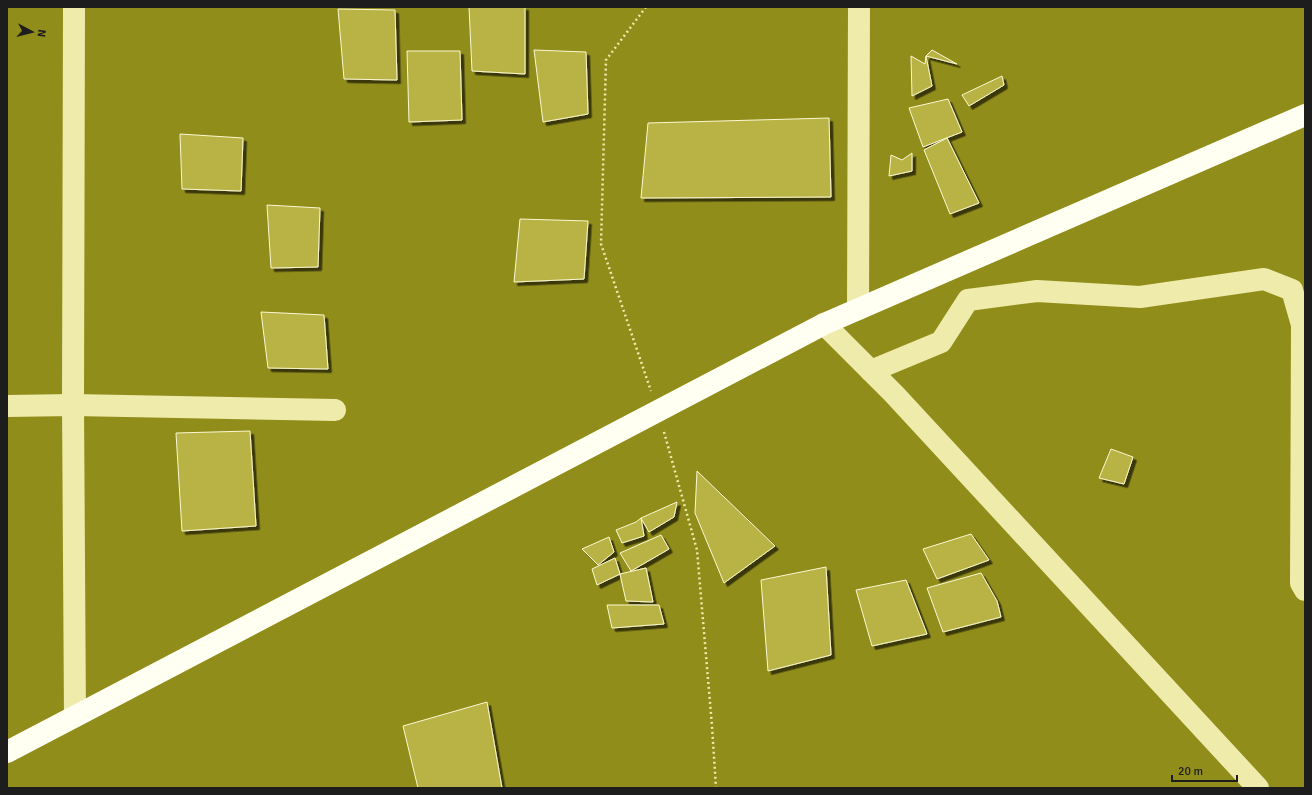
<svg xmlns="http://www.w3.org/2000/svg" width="1312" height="795" font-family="Signika,sans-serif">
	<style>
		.building { fill: #b9b344; stroke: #faf8d1; filter: url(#shadow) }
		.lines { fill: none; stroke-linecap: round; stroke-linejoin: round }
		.path { stroke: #eeebab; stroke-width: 2.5; stroke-dasharray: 2 3; stroke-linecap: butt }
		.minor { stroke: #eeebab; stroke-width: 22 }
		.major { stroke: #fffff2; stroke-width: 22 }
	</style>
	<defs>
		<filter id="shadow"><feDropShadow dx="3.5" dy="3.5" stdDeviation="0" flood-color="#0009"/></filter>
	</defs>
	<rect width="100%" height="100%" fill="#918d1b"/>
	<!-- building -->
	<g class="building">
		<path d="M469,7H525V74L472,71Z"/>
		<path d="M338,9L395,10L397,80L344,79Z"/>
		<path d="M534,50L586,52L588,114L543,122Z"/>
		<path d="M932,50L957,64L926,56Z"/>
		<path d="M407,51H460L462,120L409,122Z"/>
		<path d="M911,56L925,64L926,56L932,86L912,96Z"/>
		<path d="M1002,76L1004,85L969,106L962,95Z"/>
		<path d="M948,99L962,132L923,147L909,108Z"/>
		<path d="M829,118L831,197L641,198L648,123Z"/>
		<path d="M180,134L243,138L241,191L182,189Z"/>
		<path d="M947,138L979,203L950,214L924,150Z"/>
		<path d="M912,153V171L889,176L891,155L902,160Z"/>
		<path d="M267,205L320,208L318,267L271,268Z"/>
		<path d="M520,219L588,221L584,279L514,282Z"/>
		<path d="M261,312L324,315L328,369L268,368Z"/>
		<path d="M250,431L256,526L182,531L176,433Z"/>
		<path d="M1111,449L1133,457L1124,484L1099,478Z"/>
		<path d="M697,471L775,546L724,583L695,513Z"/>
		<path d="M677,502L674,517L649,532L641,518Z"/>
		<path d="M641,518L644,536L622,543L616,530L636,522Z"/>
		<path d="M971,534L989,560L937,579L923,549Z"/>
		<path d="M661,535L669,549L631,571L620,553Z"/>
		<path d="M609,537L614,552L598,565L582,549Z"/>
		<path d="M615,558L620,574L597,585L592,569Z"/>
		<path d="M826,567L831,655L768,671L761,580Z"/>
		<path d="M646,568L653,602L626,601L620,574Z"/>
		<path d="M981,573L997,601L1001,617L943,632L927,588Z"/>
		<path d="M906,580L927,634L872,646L856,590Z"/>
		<path d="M607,605H659L664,624L612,628Z"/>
		<path d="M487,702L502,788H418L403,726Z"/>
	</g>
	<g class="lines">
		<!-- path -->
		<g class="path">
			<path d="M646,7L606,60L601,244L651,391"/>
			<path d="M664,432L697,550L712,726L716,788"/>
		</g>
		<!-- minor -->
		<g class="minor">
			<path d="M74,7L73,405L75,716"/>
			<path d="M858,309L859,7"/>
			<path d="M824,324L894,394L1258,788"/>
			<path d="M871,371L941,342L968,300L1037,291L1140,297L1264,279L1292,290L1302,325L1301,583L1305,590"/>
			<path d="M7,406L73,405L335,410"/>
		</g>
		<!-- major -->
		<path class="major" d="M7,752L824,324L1305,115"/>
	</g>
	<!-- border -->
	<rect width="1312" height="795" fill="none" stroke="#1d1d1d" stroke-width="16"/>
	<!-- north arrow -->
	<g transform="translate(32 32) rotate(97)" stroke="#918d1b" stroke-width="3" paint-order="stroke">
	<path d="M0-3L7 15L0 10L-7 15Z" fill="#1d1d1d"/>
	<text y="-6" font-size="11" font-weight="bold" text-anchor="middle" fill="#1d1d1d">N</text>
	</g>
	<!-- scale -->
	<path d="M1172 775v6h65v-6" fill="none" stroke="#1d1d1d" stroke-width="2"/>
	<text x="1178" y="775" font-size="12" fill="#1d1d1d" stroke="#918d1b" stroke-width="3" paint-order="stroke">20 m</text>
</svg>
